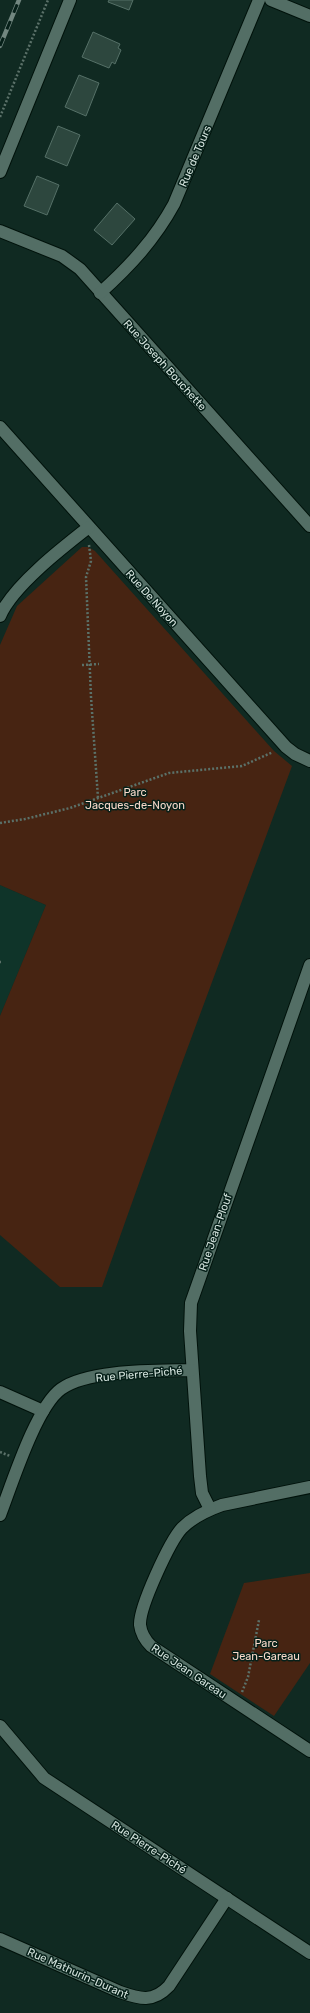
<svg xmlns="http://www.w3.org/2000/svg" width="310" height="2013" font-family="Rubik,sans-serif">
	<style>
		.built { fill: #0f3429 }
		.green { fill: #472412 }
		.building { fill: #2d473e; stroke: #557067 }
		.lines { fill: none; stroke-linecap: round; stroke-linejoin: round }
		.minor-casing { stroke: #00120b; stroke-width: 14 }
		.tertiary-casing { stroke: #00120b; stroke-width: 14 }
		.path { stroke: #5b7169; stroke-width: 2.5; stroke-dasharray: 2 2; stroke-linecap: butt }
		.minor { stroke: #536e65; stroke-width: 12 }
		.tertiary { stroke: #536e65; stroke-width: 12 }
		.rail-casing { stroke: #728780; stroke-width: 4.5 }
		.rail { stroke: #062019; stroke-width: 3; stroke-dasharray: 9; stroke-linecap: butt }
		.labels { text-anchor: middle; stroke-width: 3; stroke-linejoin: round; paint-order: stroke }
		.street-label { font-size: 11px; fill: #d5e4de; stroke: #062019 }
		.park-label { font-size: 11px; fill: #f8d8c9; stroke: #062019 }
	</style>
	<rect width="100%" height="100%" fill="#102a22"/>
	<!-- built -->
	<path class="built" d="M0,885L46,905L0,1016Z"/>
	<!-- green -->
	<g class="green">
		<path d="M82,547H88L95,551L274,751L292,766L175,1082L102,1287H60L0,1235V1016L46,905L0,885V645L17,606Z"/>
		<path d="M310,1573V1663L274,1716L210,1674L244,1583Z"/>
	</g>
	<!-- building -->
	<g class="building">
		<path d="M109,0H133L129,10L108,2Z"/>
		<path d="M93,32L120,44L118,48L121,50L115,64L112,62L109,68L82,57Z"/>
		<path d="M79,75L99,83L86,116L65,107Z"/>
		<path d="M58,126L80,135L67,166L45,157Z"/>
		<path d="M37,176L59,185L47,215L24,206Z"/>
		<path d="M117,203L135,219L112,245L94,230Z"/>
	</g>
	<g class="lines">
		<!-- minor casing -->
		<g class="minor-casing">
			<g id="minor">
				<path d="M271,0L310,16"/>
				<path d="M0,231L62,256L80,269L310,526"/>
				<path d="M100,293C130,266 155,239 174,204L259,0"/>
				<path d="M0,427L286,747L295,754L310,761"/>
				<path d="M0,616C13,586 62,548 89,527"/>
				<path d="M0,1392L43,1411"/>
				<path d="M310,1487L222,1505C208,1510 193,1517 182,1528C170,1541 139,1607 140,1625C141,1633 145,1640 151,1646L310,1751"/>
				<path d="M210,1509L202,1493L200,1476L190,1331L191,1303L310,965"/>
				<path d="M0,1515C12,1484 36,1407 61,1389C89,1369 157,1371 192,1370"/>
				<path d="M0,1726L44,1778L310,1953"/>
				<path d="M0,1939L120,1992C140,1999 153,2003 169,1986L227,1898"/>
			</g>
		</g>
		<!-- tertiary casing -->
		<g class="tertiary-casing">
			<path id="tertiary" d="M0,172L70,0"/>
		</g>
		<!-- path -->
		<g class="path">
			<path d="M0,117L48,0"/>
			<path d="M89,545L91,561L86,577L91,697L98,798"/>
			<path d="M82,665L99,664"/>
			<path d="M0,823L25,819L70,808L169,773L242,766L273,752"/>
			<path d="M0,962H1"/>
			<path d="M0,1452L10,1456"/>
			<path d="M242,1692L248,1677L259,1620"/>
		</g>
		<!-- minor -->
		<use href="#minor" class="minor"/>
		<!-- tertiary -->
		<use href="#tertiary" class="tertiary"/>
		<!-- rail casing -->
		<g class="rail-casing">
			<path id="rail" d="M0,46L19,0"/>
		</g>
		<!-- rail -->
		<use href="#rail" class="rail"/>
	</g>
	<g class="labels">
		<!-- street labels -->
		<g class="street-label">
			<text transform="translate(195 156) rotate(-67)" y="4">Rue de Tours</text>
			<text transform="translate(165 365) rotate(48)" y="4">Rue Joseph Bouchette</text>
			<text transform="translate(152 598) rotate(48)" y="4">Rue De Noyon</text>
			<text transform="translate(215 1232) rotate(-71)" y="4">Rue Jean-Plouf</text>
			<text transform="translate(139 1374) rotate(-5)" y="4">Rue Pierre-Piché</text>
			<text transform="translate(189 1671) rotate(34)" y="4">Rue Jean Gareau</text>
			<text transform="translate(149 1847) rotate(33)" y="4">Rue Pierre-Piché</text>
			<text transform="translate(78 1973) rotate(24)" y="4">Rue Mathurin-Durant</text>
		</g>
		<!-- park labels -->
		<g class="park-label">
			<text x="135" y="796">Parc<tspan x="135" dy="13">Jacques-de-Noyon</tspan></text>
			<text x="266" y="1647">Parc<tspan x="266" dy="13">Jean-Gareau</tspan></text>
		</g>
	</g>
</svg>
